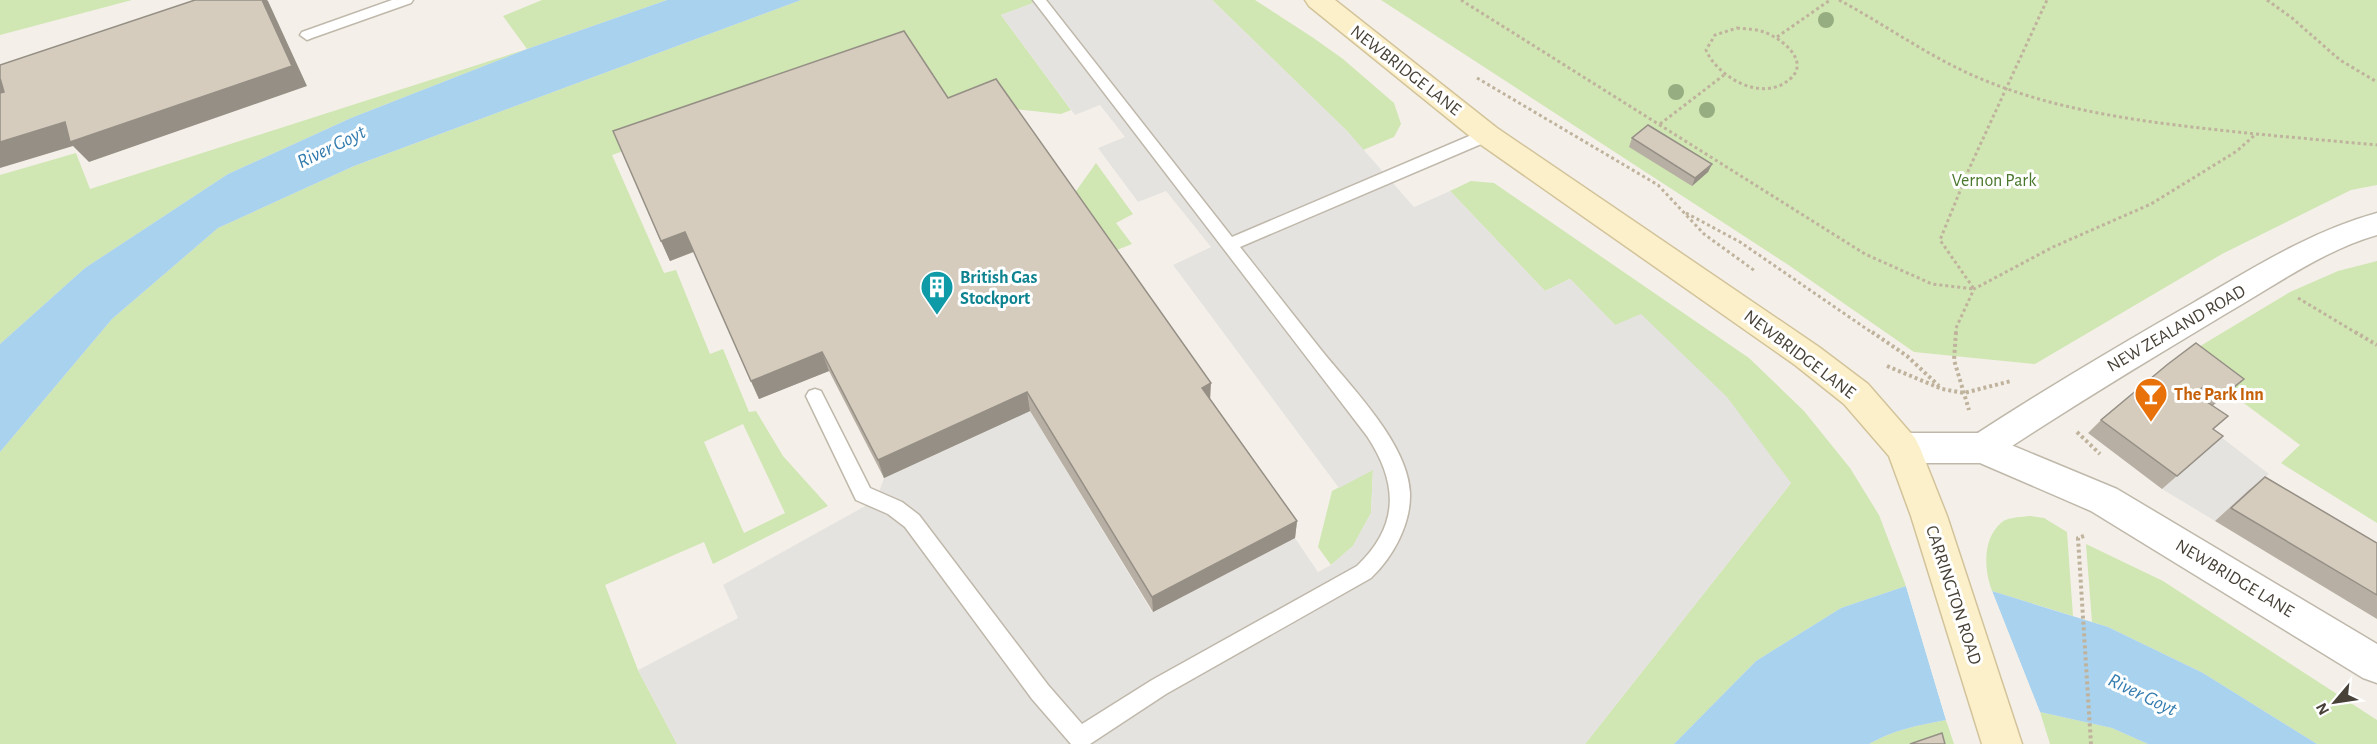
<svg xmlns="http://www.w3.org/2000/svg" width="2377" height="744" font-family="'Alegreya Sans',sans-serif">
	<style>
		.green { fill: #d0e6b3; fill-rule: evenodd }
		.parking { fill: #e5e3e0 }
		.water { fill: #a8d2ee }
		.pier { fill: #f4f0e9 }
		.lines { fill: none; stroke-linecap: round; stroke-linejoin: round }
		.service-casing { stroke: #bfb8ab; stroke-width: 3 }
		.minor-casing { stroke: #bfb8ab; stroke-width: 3 }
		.tertiary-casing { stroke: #bfb8ab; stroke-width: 3 }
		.secondary-casing { stroke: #d2c39a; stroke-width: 3 }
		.path-far1 { stroke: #c0b39d; stroke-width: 3; stroke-dasharray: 3 3; stroke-linecap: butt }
		.path { stroke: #c0b39d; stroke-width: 4; stroke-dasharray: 3 3; stroke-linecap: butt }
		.service { fill: #fff; fill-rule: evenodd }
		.minor { fill: #fff; fill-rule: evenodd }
		.tertiary { fill: #fff; fill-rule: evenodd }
		.secondary { fill: #fcf0ca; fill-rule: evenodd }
		.tree { fill: #96ad81 }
		.wall { fill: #b7afa3 }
		.shaded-wall { fill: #958f85 }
		.building { fill: #d5ccbe; stroke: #958f85; stroke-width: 1.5 }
		.labels { text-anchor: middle; stroke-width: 6; stroke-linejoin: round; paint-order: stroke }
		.street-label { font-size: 18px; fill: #474137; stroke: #fff }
		.park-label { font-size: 18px; fill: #49772c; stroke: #fff }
		.culture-label { font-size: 18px; font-weight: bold; fill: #0d838f; stroke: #fff; text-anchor: start }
		.food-label { font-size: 18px; font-weight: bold; fill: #c56008; stroke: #fff; text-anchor: start }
		.water-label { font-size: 20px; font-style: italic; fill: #347caf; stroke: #fff }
	</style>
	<rect width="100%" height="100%" fill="#f4f0e9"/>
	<!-- green -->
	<g class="green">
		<path d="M0,0H132L0,35Z"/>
		<path d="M542,0H667L527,49L351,118L228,174L85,268L0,344V175L76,153L90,189L527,49L503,16Z"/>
		<path d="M801,0H1041L1001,15L1071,110L1061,114L1005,108L952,118L908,51L612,155L664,273L676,270L710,354L723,349L749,412L756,411L783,456L828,506L713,564L704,542L605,585L638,670L677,744H0V452L112,319L218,228L354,166ZM743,424L785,513L744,533L704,442Z"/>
		<path d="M1212,0H1255L1312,37L1343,59L1394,103L1401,124L1394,137L1363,150L1348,132Z"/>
		<path d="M1381,0H2377V185L2351,190L2222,254L2035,364L1914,352L1787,264Z"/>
		<path d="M1096,163L1133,214L1116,223L1132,244L1107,254L1069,201Z"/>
		<path d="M1471,181L1494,183L1749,358L1804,411L1850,468L1879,515L1906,586L1841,608L1756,661L1674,744H1585L1791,483L1615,325L1570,279L1545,291L1450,191Z"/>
		<path d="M2377,261V523L2281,463L2300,445L2182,357L2290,292L2338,271Z"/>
		<path d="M1373,469L1371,513L1353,546L1331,565L1318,547L1332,491Z"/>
		<path d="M2030,516L2044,518L2067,532L2073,616L1992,591C1984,569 1982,539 2002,522C2009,517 2022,517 2030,516Z"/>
		<path d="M2086,544L2163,581L2377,720V744H2317L2203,673L2108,627L2092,622Z"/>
		<path d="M2040,712L2112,728L2148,744H2050Z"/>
		<path d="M1946,720L1954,744H1869C1893,730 1919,725 1946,720Z"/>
	</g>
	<!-- parking -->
	<g class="parking">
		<path d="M1041,0H1212L1348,132L1414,207L1450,191L1545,291L1570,279L1615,325L1641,314L1727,397L1791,483L1585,744H677L638,670L738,618L723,585L876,500L884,478L1030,411L1152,612L1295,538L1318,572L1331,565L1353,546L1371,513L1373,470L1339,488L1173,265L1211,247L1166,191L1138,202L1098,148L1125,137L1100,105L1075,115L1001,15Z"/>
		<path d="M2212,430L2269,474L2215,521L2162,489L2207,450Z"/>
	</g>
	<!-- water -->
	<g class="water">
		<path d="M667,0H801L354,166L218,228L112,319L0,452V344L85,268L228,174L351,118L527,49Z"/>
		<path d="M1906,586L1946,720C1919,725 1893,730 1869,744H1674L1756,661L1841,608Z"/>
		<path d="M1992,591L2108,627L2203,673L2317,744H2148L2112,728L2040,712Z"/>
	</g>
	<!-- pier -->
	<g class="pier">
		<path d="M1905,583L1909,585L1942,693L1949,719L1947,723Z"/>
		<path d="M1989,590L1992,591L2041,715L2037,713Z"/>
	</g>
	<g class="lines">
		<!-- service casing -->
		<g class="service-casing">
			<g id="service">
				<path d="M392,0H413L411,3L312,38L307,40L300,35L302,32Z"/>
				<path d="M1033,0H1046L1232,237L1481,131H1493L1495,135L1493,139L1240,247C1268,282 1295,317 1322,351C1352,388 1408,444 1410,493C1411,524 1393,557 1371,578L1166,694L1090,744H1071L1032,699L905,527L888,514L856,500L806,396L809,391L815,389L821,391L870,488L902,502L919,515L1048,685L1082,724L1152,680L1357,566C1400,525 1398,483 1367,436Z"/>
			</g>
		</g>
		<!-- minor casing -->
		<g class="minor-casing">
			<path id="minor" d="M2377,213V235C2322,251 2276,285 2227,313C2149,360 2070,407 1994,458L1982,463L1970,458L1965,448L1970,438C2043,390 2118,346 2193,303C2253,268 2309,232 2377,213Z"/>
		</g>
		<!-- tertiary casing -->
		<g class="tertiary-casing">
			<path id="tertiary" d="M1903,433H1982L2117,489L2377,644V683L2363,678L2091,511L1980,463H1903L1891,458L1886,448L1891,438Z"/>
		</g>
		<!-- secondary casing -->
		<g class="secondary-casing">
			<path id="secondary" d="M1305,0H1335L1497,128L1819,347L1868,384L1915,438L1920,448L1947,516L2022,744H1982L1911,516L1889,456L1844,404L1795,365L1477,142L1309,6Z"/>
		</g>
		<!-- path-far1 -->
		<g class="path-far1">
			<path d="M1461,0L1865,254L1932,284L1974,289L1940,240L1969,169L2047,0"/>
			<path d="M1839,0C1886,25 1929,57 1979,78C2066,115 2163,124 2256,134"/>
			<path d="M2267,0L2292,18L2340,60L2377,82"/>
			<path d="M1737,28C1746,29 1756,29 1764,32C1781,38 1811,61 1790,79C1763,103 1718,78 1706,50L1715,35Z"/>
			<path d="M1777,37L1830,0"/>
			<path d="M1477,78L1658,185L1704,234L1755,271"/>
			<path d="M1660,124L1724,75"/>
			<path d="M1686,213L1740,242L1874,334"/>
			<path d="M2298,298L2358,334"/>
			<path d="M1956,334V328L1974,289L2053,247L2151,204L2237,151L2256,134L2377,145"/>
		</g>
		<!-- path -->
		<g class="path">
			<path d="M1872,332L1907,356L1939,386"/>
			<path d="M1956,332L1954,360L1969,410"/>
			<path d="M2355,332L2377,345"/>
			<path d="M1887,366L1942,389L1964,393L2011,381"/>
			<path d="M2077,432L2100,454"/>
			<path d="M2084,536L2078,538L2091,744"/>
		</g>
		<!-- service -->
		<use href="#service" class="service"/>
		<!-- minor -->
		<use href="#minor" class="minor"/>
		<!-- tertiary -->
		<use href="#tertiary" class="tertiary"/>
		<!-- secondary -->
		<use href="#secondary" class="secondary"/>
	</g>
	<!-- trees -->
	<g class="tree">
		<circle cx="1826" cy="20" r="8"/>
		<circle cx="1676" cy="92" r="8"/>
		<circle cx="1707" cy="110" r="8"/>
	</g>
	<!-- wall -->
	<g class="wall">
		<path d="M948,98L1211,400L1297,521L1295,538L1153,612L1030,411L884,478L829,371L759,399L694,252L670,261L661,241Z"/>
		<path d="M1632,138L1712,164L1708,172L1692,186L1629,147Z"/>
		<path d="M2196,343L2244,379L2212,406L2213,429L2223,436L2162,489L2088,433L2101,420Z"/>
		<path d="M2265,477L2377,543V619L2215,521L2249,490Z"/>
	</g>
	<!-- shaded-wall -->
	<g class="shaded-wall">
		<path d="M262,0H267L268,1L307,86L89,162L73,146L0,168V142Z"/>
		<path d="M0,74L13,87L0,116Z"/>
		<path d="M1712,164L1708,172L1692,186L1695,178Z"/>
		<path d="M685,232L695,251L670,261L661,241Z"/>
		<path d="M822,352L829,371L759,399L751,381Z"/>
		<path d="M2244,379L2229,393L2204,412L2220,398Z"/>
		<path d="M1211,383L1210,402L1202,388Z"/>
		<path d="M1027,392L1030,411L884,478L878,460Z"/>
		<path d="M1297,521L1295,538L1153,612L1152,597Z"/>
	</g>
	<!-- building -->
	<g class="building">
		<path d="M195,0H262L292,66L70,142L65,122L0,142V93L4,92L0,78V65Z"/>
		<path d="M904,31L948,98L996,79L1211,383L1202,388L1297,521L1152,597L1027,392L878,460L822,352L751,381L685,232L661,241L613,131Z"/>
		<path d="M1648,125L1712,164L1695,178L1632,138Z"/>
		<path d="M2196,343L2244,379L2220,398L2203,387L2195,394L2228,416L2213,429L2223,436L2177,476L2101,420L2168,364Z"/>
		<path d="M2265,477L2377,543V595L2231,508Z"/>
		<path d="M1942,733L1945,744H1910Z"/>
	</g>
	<!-- icons -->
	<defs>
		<g id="building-pin" transform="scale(1.725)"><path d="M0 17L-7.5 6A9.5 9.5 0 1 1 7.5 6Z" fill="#0f9aa8" stroke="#fff"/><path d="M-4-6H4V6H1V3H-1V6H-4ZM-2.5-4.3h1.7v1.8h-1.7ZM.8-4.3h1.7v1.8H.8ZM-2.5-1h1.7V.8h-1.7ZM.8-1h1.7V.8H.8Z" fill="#fff"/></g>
		<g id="bar-pin" transform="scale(1.725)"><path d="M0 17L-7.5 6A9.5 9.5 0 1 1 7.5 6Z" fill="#e8710a" stroke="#fff"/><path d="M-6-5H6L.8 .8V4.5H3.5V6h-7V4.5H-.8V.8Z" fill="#fff"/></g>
	</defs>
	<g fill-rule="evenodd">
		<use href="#building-pin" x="937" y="287"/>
		<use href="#bar-pin" x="2151" y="394"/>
	</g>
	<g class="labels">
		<!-- street labels -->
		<g class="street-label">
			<text transform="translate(1406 70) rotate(38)" y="6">NEWBRIDGE LANE</text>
			<text transform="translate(2176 328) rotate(-30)" y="6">NEW ZEALAND ROAD</text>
			<text transform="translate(1800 354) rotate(37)" y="6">NEWBRIDGE LANE</text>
			<text transform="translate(2235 578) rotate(31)" y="6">NEWBRIDGE LANE</text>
			<text transform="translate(1954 595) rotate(72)" y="6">CARRINGTON ROAD</text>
		</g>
		<!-- park labels -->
		<g class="park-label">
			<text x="1994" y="186">Vernon Park</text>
		</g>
		<!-- culture labels -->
		<g class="culture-label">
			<text x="960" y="283">British Gas<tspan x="960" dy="21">Stockport</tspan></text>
		</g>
		<!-- food labels -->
		<g class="food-label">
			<text x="2174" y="400">The Park Inn</text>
		</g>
		<!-- water labels -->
		<g class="water-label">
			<text transform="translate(331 146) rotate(-26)" y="7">River Goyt</text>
			<text transform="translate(2143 694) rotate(26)" y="7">River Goyt</text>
		</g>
	</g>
	<!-- north arrow -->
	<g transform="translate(2335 702) rotate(241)" stroke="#ffffff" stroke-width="4.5" paint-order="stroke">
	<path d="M0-4.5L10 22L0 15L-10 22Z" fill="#474137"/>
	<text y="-9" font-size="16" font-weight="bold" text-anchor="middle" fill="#474137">N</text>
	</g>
</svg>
